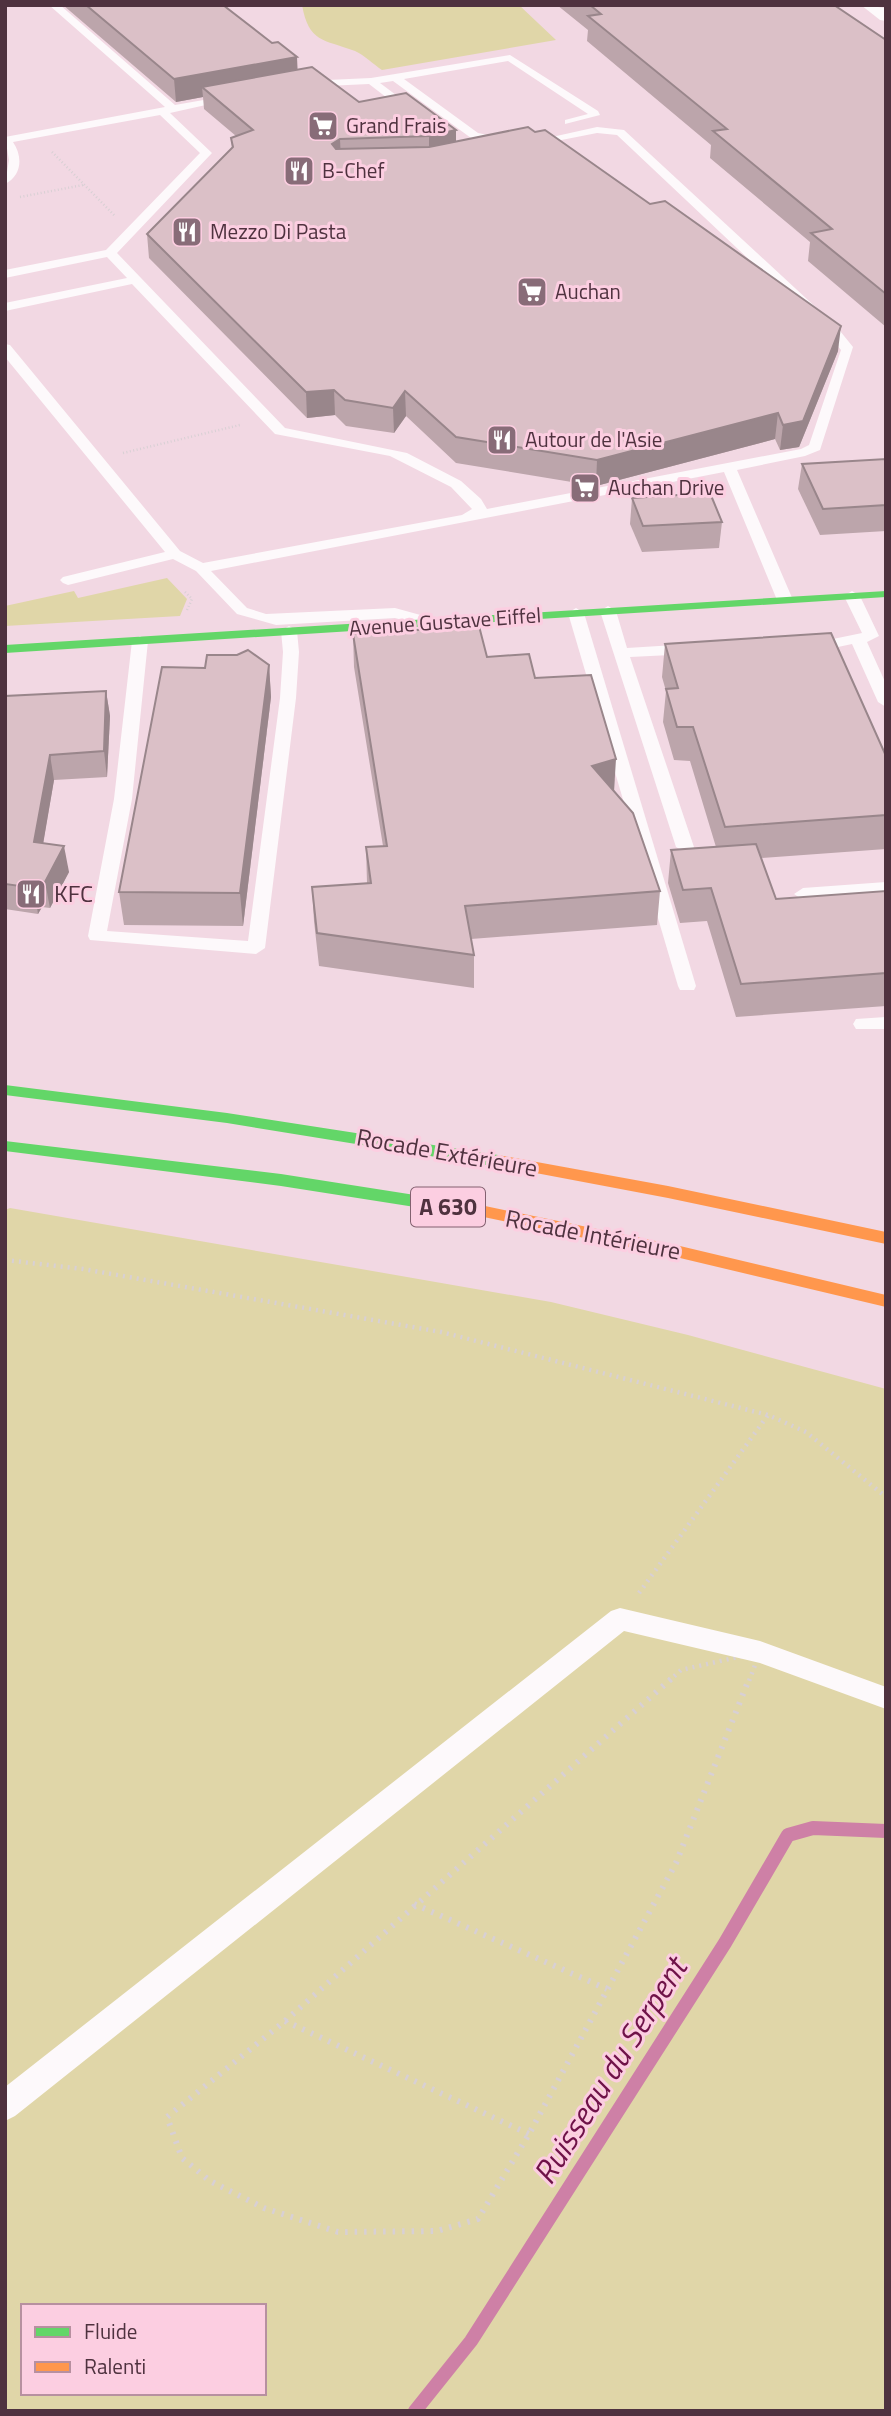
<svg xmlns="http://www.w3.org/2000/svg" width="891" height="2416" font-family="'Titillium Web',sans-serif">
	<style>
		.green { fill: #e0d6a8; fill-rule: evenodd }
		.lines { fill: none; stroke-linecap: round; stroke-linejoin: round }
		.stream { stroke: #ce80a6; stroke-width: 14 }
		.path-far2 { stroke: #d8d0d4; stroke-width: 2.5; stroke-dasharray: 1 2.5; stroke-linecap: butt }
		.path-far1 { stroke: #d8d0d4; stroke-width: 4.5; stroke-dasharray: 2 5; stroke-linecap: butt }
		.path { stroke: #d8d0d4; stroke-width: 6; stroke-dasharray: 2.5 7; stroke-linecap: butt }
		.lane { fill: #fdf9fb; fill-rule: evenodd }
		.street { fill: #fdf9fb; fill-rule: evenodd }
		.fast { fill: #63d668; fill-rule: evenodd }
		.slow { fill: #ff974d; fill-rule: evenodd }
		.wall { fill: #bca5ab }
		.shaded-wall { fill: #99868b }
		.building { fill: #dbc0c7; stroke: #99868b; stroke-width: 2 }
		.labels { text-anchor: middle; stroke-width: 6; stroke-linejoin: round; paint-order: stroke }
		.far-poi-label { font-size: 21px; fill: #4f323f; stroke: #fccee1; text-anchor: start }
		.far-street-label { font-size: 21px; fill: #4f323f; stroke: #fccee1 }
		.shield { fill: #fccee1; stroke: #836170; stroke-width: 2 }
		.shield-label { font-size: 23px; font-weight: bold; fill: #4f323f }
		.poi-label { font-size: 24px; fill: #4f323f; stroke: #fccee1; text-anchor: start }
		.street-label { font-size: 24px; fill: #4f323f; stroke: #fccee1 }
		.near-water-label { font-size: 32px; font-style: italic; fill: #6f1248; stroke: #fccee1 }
	</style>
	<rect width="100%" height="100%" fill="#f2d8e3"/>
	<!-- green -->
	<g class="green">
		<path d="M302,5H519L556,40L382,70C373,64 364,55 355,51C323,39 309,43 302,5Z"/>
		<path d="M167,578L187,599L180,616L5,626V606L74,591L78,598Z"/>
		<path d="M10,1208L551,1302L688,1335L886,1389V2411H5V1210ZM23,2306H264V2393H23Z"/>
	</g>
	<g class="lines">
		<!-- stream -->
		<path class="stream" d="M415,2411L471,2341L725,1943L788,1835L813,1828L886,1831"/>
		<!-- path-far2 -->
		<g class="path-far2">
			<path d="M52,152L115,216"/>
			<path d="M20,197L83,185"/>
			<path d="M123,453L240,425"/>
			<path d="M185,592L192,599L187,610"/>
		</g>
		<!-- path-far1 -->
		<g class="path-far1">
			<path d="M5,1260L83,1269L441,1332L768,1415L806,1432L886,1497"/>
			<path d="M639,1593L768,1415"/>
			<path d="M669,1681L681,1670L760,1652L749,1681"/>
		</g>
		<!-- path -->
		<g class="path">
			<path d="M671,1679L285,2021L167,2117L182,2158L210,2181L264,2208L338,2232L437,2231L478,2219L529,2134L676,1863L749,1679"/>
			<path d="M414,1904L607,1989"/>
			<path d="M285,2021L529,2134"/>
		</g>
		<!-- lane -->
		<g class="lane">
			<path d="M49,5H60L175,105L232,95L237,98L170,113L212,153L117,253L285,428L407,453L461,481L481,499L487,509L801,449L809,445L841,350L826,332L617,135L597,133L531,146L525,143L597,127L624,130L836,326L853,347L820,450L805,456L737,470L793,600L790,603H780L777,600L724,472L211,571L247,608L266,614L395,608L435,619L438,622L430,627L395,618L276,625L237,614L196,571L173,559L68,585L63,583L60,580L63,577L165,552L5,357V344L10,345L180,551L203,563L462,515L472,509L451,487L390,456L275,434L132,284L5,311V303L127,278L107,257L5,278V270L106,250L200,153L160,115L13,142C23,157 22,175 5,184L9,160L5,137L165,107Z"/>
			<path d="M510,55L598,111L600,115L565,124V120L588,114L508,61L404,79L478,133L488,135L507,131L513,134L488,141L471,138L393,81L380,83L416,110V114H408L369,84L305,87L300,84L305,81L371,78Z"/>
			<path d="M852,591L860,596L879,636L867,642L886,684V707L878,702L852,644L810,653L802,648L804,645L862,633L844,596Z"/>
			<path d="M608,606L616,611L627,648L691,644L699,649L691,654L630,657L694,847L691,851L685,852L676,847L600,611Z"/>
			<path d="M576,608L584,613L696,986L694,990H680L678,986L568,613Z"/>
			<path d="M289,626L297,631L299,652L296,698L265,948L256,954L90,940L88,936L114,799L132,641L140,636L148,641L132,799L107,931L248,941L280,698L283,652L281,631Z"/>
			<path d="M886,882V894L803,900L794,894L803,888Z"/>
			<path d="M886,1017V1029H856L853,1024L856,1019Z"/>
			<path d="M620,1608L760,1641L886,1687V1709L760,1663L624,1631L15,2116L5,2121V2087L611,1611Z"/>
		</g>
		<!-- street -->
		<path class="street" d="M861,5L886,8V21L880,20Z"/>
		<!-- fast -->
		<g class="fast">
			<path d="M886,591V597L5,653V645Z"/>
			<path d="M5,1085L227,1113L498,1155L506,1161L498,1167L227,1123L5,1095Z"/>
			<path d="M5,1141L281,1174L485,1206L493,1212L485,1218L281,1186L5,1151Z"/>
		</g>
		<!-- slow -->
		<g class="slow">
			<path d="M498,1155L668,1186L886,1232V1244L668,1198L493,1165L490,1161Z"/>
			<path d="M485,1206L680,1246L886,1295V1307L680,1258L479,1216L477,1212Z"/>
		</g>
	</g>
	<!-- wall -->
	<g class="wall">
		<path d="M63,5H223L297,70L359,102L456,130V142L838,351L799,447L780,450L775,439L596,486L456,463L406,416L394,433L346,426L335,415L307,418L149,258L147,234L232,149L231,138L236,136L204,109L203,97L176,102Z"/>
		<path d="M557,5H834L886,40V327L808,261L810,242L710,158L711,145L587,41L588,30Z"/>
		<path d="M886,459V531L820,535L798,489L802,464Z"/>
		<path d="M632,498L722,522L719,548L642,552L630,524Z"/>
		<path d="M353,634L487,657L535,678L614,791L660,891L657,925L471,939L474,955V988L319,966L314,921L312,887L367,883L366,847L383,846L354,667Z"/>
		<path d="M665,644L886,756V849L761,858L776,899L886,891V1006L736,1017L707,921L680,923L668,883L671,850L716,847L690,761L674,760L663,722L666,691L662,677Z"/>
		<path d="M269,665L271,697L243,926L124,925L119,892L205,668Z"/>
		<path d="M106,691L110,716L107,777L54,780L43,843L69,872L50,908L42,907L38,914L5,909V696Z"/>
	</g>
	<!-- shaded-wall -->
	<g class="shaded-wall">
		<path d="M297,57L298,79L202,87L203,97L176,102L174,79Z"/>
		<path d="M456,130V153L429,158V136Z"/>
		<path d="M340,139L341,161L332,144Z"/>
		<path d="M841,326L838,351L799,447L780,450L783,425Z"/>
		<path d="M334,390L335,415L307,418L306,392Z"/>
		<path d="M405,391L406,416L394,433L393,408Z"/>
		<path d="M778,413L775,439L596,486L597,460Z"/>
		<path d="M269,665L271,697L243,926L240,893Z"/>
		<path d="M106,691L110,716L107,777L104,751Z"/>
		<path d="M50,755L54,780L39,868L34,842Z"/>
		<path d="M616,759L614,792L592,766Z"/>
		<path d="M64,846L69,872L50,908L45,882Z"/>
		<path d="M37,881L42,907L38,914L34,888Z"/>
	</g>
	<!-- building -->
	<g class="building">
		<path d="M86,5H223L272,43L278,42L297,57L174,79Z"/>
		<path d="M590,5H834L886,40V294L811,233L832,229L713,131L727,129L588,16L601,14Z"/>
		<path d="M312,67L359,102L406,93L456,130L429,136L340,139L332,144L336,149L429,147L528,127L535,132L545,130L650,204L665,201L841,326L803,421L783,425L778,413L597,460L456,437L405,391L393,408L345,400L334,390L306,392L147,234L233,147L231,138L253,130L202,87Z"/>
		<path d="M886,459V505L823,509L802,464Z"/>
		<path d="M710,493L722,522L643,526L632,498Z"/>
		<path d="M479,626L487,657L529,654L535,678L591,675L616,759L592,766L633,813L660,891L465,906L474,955L317,933L312,887L371,883L366,847L387,846L353,634Z"/>
		<path d="M831,633L886,756V815L725,827L693,727H677L666,689L678,688L665,644Z"/>
		<path d="M248,650L269,665L240,893L119,892L162,667L205,668L207,655H237Z"/>
		<path d="M106,691L104,751L50,755L34,842L64,846L45,882L37,881L34,888L5,884V696Z"/>
		<path d="M756,844L776,899L886,891V973L741,984L711,888L683,890L671,850Z"/>
	</g>
	<!-- icons -->
	<defs>
		<g id="supermarket-square" transform="scale(1.575)"><rect x="-9" y="-9" width="18" height="18" rx="4" fill="#886c78" stroke="#fccee1"/><path d="M-6-5.5h2.5l.6 2H6L4.5 2H-2.5L-4.4-4H-6ZM-1.5 3.2a1.3 1.3 0 1 0 .1 0ZM3 3.2a1.3 1.3 0 1 0 .1 0Z" fill="#fff"/></g>
		<g id="restaurant-square" transform="scale(1.575)"><rect x="-9" y="-9" width="18" height="18" rx="4" fill="#886c78" stroke="#fccee1"/><path d="M-5-6h1v4h1v-4h1v4h1v-4h1v5L-1.5 .5V6h-2V.5L-5-1ZM5-6V6H3V1.5H1.5Q1.5-4 5-6Z" fill="#fff"/></g>
	</defs>
	<g fill-rule="evenodd">
		<use href="#supermarket-square" x="323" y="126"/>
		<use href="#restaurant-square" x="299" y="171"/>
		<use href="#restaurant-square" x="187" y="232"/>
		<use href="#supermarket-square" x="532" y="292"/>
		<use href="#restaurant-square" x="502" y="440"/>
		<use href="#supermarket-square" x="585" y="488"/>
		<use href="#restaurant-square" x="31" y="894"/>
	</g>
	<g class="labels">
		<!-- far-poi labels -->
		<g class="far-poi-label">
			<text x="346" y="133">Grand Frais</text>
			<text x="322" y="178">B-Chef</text>
			<text x="210" y="239">Mezzo Di Pasta</text>
			<text x="555" y="299">Auchan</text>
			<text x="525" y="447">Autour de l'Asie</text>
			<text x="608" y="495">Auchan Drive</text>
		</g>
		<!-- far-street labels -->
		<g class="far-street-label">
			<text transform="translate(445 622) rotate(-4)" y="7">Avenue Gustave Eiffel</text>
		</g>
		<!-- shield labels -->
		<rect class="shield" x="411" y="1187.5" width="74" height="39" rx="5"/>
		<g class="shield-label">
			<text x="448" y="1215">A 630</text>
		</g>
		<!-- poi labels -->
		<g class="poi-label">
			<text x="54" y="902">KFC</text>
		</g>
		<!-- street labels -->
		<g class="street-label">
			<text transform="translate(447 1153) rotate(10)" y="8">Rocade Extérieure</text>
			<text transform="translate(593 1235) rotate(11)" y="8">Rocade Intérieure</text>
		</g>
		<!-- near-water labels -->
		<g class="near-water-label">
			<text transform="translate(610 2071) rotate(-58)" y="11">Ruisseau du Serpent</text>
		</g>
	</g>
	<!-- border -->
	<rect width="891" height="2416" fill="none" stroke="#4f323f" stroke-width="14"/>
	<!-- legend -->
	<rect x="21" y="2304" width="245" height="91" fill="#fccee1" stroke="#b790a0" stroke-width="2"/>
	<rect x="35" y="2327" width="35" height="10" fill="#63d668" stroke="#b790a0" stroke-width="2"/>
	<text x="84" y="2339" font-size="21" fill="#4f323f">Fluide</text>
	<rect x="35" y="2362" width="35" height="10" fill="#ff974d" stroke="#b790a0" stroke-width="2"/>
	<text x="84" y="2374" font-size="21" fill="#4f323f">Ralenti</text>
</svg>
